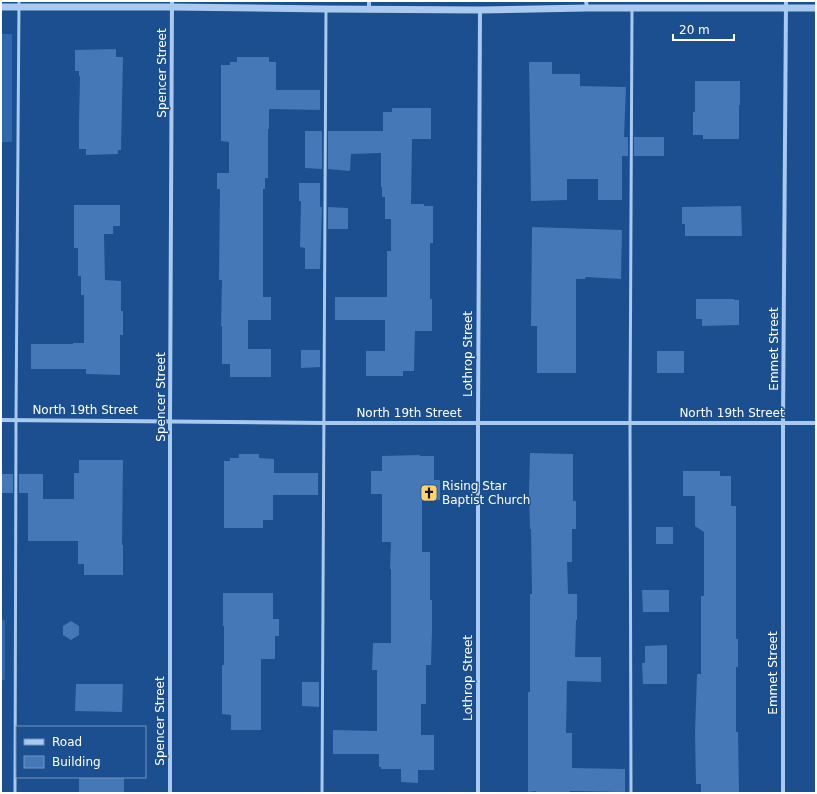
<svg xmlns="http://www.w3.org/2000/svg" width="817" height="794" font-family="'DejaVu Sans',sans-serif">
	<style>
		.green { fill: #2e69ad }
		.building { fill: #4478b7 }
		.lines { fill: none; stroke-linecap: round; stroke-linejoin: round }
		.service { stroke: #a9c9ee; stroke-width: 3 }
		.minor { stroke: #a9c9ee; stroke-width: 4 }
		.tertiary { stroke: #a9c9ee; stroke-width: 7 }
		.labels { text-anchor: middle; stroke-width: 3; stroke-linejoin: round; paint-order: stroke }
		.street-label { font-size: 12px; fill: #fff; stroke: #1b4f8f }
		.poi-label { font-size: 12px; fill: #fff; stroke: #1b4f8f; text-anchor: start }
	</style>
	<rect width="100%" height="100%" fill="#1b4f8f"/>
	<!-- green -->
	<g class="green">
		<rect x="1" y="34" width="11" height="108"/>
		<rect x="1" y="620" width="4" height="60"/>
	</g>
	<!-- building -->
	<g class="building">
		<path d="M116,49V57H123L121,150H118V154L86,155V149H79V122L80,76H79V71H75V50Z"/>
		<path d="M237,57H269V62H276V90H320V110L269,109V129H268V178H265V189H263V297H271V320H248V349H271V377H230V364H222V326H221L222,280H219L220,189H217V173H229V142L221,141V65H230V62H237Z"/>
		<path d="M529,62H552V74H580V86L626,87L624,137H628V156H622V200H598V179H567V200L531,201Z"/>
		<path d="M695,81H740V105H739V139H703V135H693V112H695Z"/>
		<path d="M392,108H431V139H412L411,204H424V206H433V243H430V299H432V331H415L414,371H403V376H366V351H385V320H335V297H387V251H391V219H385V197H382V187H381V153L351,154L350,171L328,169V131H383V112H392Z"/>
		<path d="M305,131H322V169L305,168Z"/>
		<rect x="634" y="137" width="30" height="19"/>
		<path d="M299,183H320V207H322L320,269H305V248L300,247L301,201H299Z"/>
		<path d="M74,205H120V226H113V234H104L105,280L121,281V311H123V335H120V375L86,374V369H31V344H73V343H84V295H81V276H78V248H74Z"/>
		<path d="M741,206L742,236H685V224H682V207Z"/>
		<path d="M328,207L348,208V229H328Z"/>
		<path d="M532,227L622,230L621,279L586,277L585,279H576V373H537V326H531Z"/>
		<path d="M696,299H734V300H739V325L702,326V319H696Z"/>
		<path d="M301,350H320V367L301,368Z"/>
		<rect x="657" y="351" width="27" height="22"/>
		<path d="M530,453L573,454V501H576V529H572V562H567L568,594H577V620H576L575,657H601V682L567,681L566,733H572V768L625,769V792L570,791V793H536V791L528,792V692H530V594H532L531,529H530L529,491Z"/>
		<path d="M239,454H259V458L274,459V473H318V495H273V520H263V528H224V461H230V458H239Z"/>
		<path d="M420,455V456H434V480H440V500H422V552H430V600H432V630L431,665H426V704H421V735H434V770H418V783L401,782V769H381V767H379V754H333V730L377,731V670H372L373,643H391V569H390L391,542H382V494H371V471H382V456Z"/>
		<path d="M79,460H123L122,545H123V575H84V564H78V541H28V493H19V474H43V499H74V473H79Z"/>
		<path d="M683,471H720V476H731V506H736V639H738V667H736V732H738L739,793H701V784H696L695,733L697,674H701V596H704V532L695,526V496H683Z"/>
		<rect x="1" y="474" width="12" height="19"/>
		<rect x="656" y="527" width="17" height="17"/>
		<path d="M642,590H669V612H643Z"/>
		<path d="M223,593H273V619H279V636H275V659H261V730H231V715L222,714V665H224V626H223Z"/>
		<path d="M71,621L79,626V635L71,640L63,635V626Z"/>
		<path d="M667,645V684H643L642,663H645V646Z"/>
		<path d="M302,682H319V707L302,706Z"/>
		<path d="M76,684H123L122,712L75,711Z"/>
		<rect x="79" y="777" width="45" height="16"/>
	</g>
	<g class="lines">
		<!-- service -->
		<g class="service">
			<path d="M15,793L16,420L19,1"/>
			<path d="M322,793L326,9"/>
			<path d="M631,793L630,423L632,9"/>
		</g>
		<!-- minor -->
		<g class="minor">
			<path d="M586,1L587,8"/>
			<path d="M369,9V1"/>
			<path d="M1,420L324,423H816"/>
			<path d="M170,793V421L172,1"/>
			<path d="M478,793V423L480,10"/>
			<path d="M783,793V423L786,1"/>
		</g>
		<!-- tertiary -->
		<path class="tertiary" d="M1,7H172L326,9L480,10L587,8H816"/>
	</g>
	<!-- icons -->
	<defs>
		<g id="church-square" transform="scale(0.9)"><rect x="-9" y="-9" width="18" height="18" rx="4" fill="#ffd166" stroke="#1b4f8f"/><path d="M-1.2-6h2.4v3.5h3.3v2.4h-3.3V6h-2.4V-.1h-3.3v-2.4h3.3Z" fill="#111"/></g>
	</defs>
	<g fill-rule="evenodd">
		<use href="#church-square" x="429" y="493"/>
	</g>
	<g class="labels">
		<!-- street labels -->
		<g class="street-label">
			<text transform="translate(162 73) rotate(-90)" y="4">Spencer Street</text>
			<text transform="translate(774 349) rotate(-90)" y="4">Emmet Street</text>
			<text transform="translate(468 354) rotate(-90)" y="4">Lothrop Street</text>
			<text transform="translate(161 397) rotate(-90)" y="4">Spencer Street</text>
			<text x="85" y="414">North 19th Street</text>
			<text x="409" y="417">North 19th Street</text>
			<text x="732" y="417">North 19th Street</text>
			<text transform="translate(773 673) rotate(-90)" y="4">Emmet Street</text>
			<text transform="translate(468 678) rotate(-90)" y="4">Lothrop Street</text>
			<text transform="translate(160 721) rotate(-90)" y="4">Spencer Street</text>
		</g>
		<!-- poi labels -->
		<g class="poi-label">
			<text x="442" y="490">Rising Star<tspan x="442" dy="14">Baptist Church</tspan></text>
		</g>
	</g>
	<!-- border -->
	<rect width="817" height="794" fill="none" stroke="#ffffff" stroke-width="4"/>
	<!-- legend -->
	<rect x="16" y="726" width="130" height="52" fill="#1b4f8f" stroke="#7695bc"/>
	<rect x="24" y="739" width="20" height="6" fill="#a9c9ee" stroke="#7695bc"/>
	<text x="52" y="746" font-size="12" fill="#ffffff">Road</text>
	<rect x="24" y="756" width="20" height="12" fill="#4478b7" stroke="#7695bc"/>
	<text x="52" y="766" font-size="12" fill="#ffffff">Building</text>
	<!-- scale -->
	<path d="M673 34v6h61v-6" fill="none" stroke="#ffffff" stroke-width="2"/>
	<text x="679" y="34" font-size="12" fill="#ffffff" stroke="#1b4f8f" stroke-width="3" paint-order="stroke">20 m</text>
</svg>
